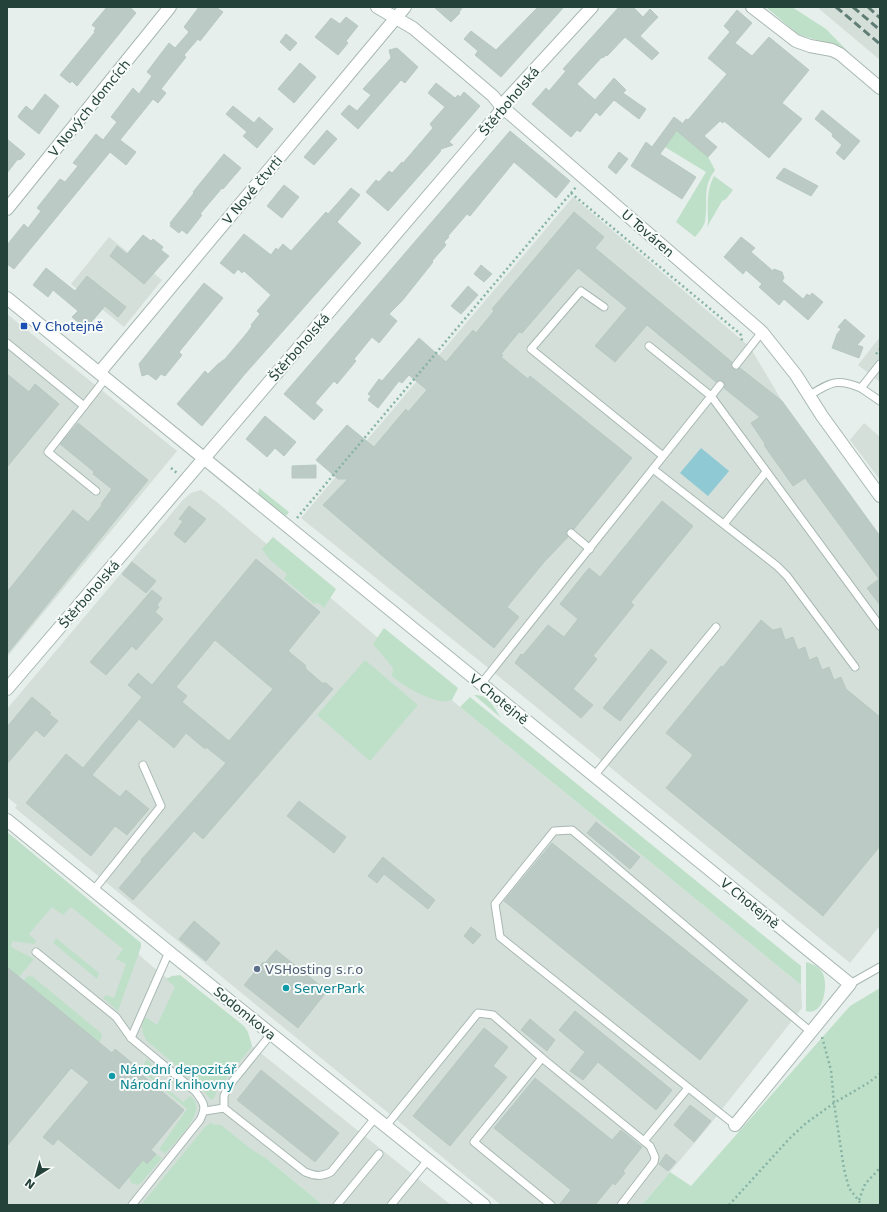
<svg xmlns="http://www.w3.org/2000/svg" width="887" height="1212" font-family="'DejaVu Sans',sans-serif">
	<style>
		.built { fill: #d4dfda }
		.green { fill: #bfe0c8 }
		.water { fill: #8ec9d4 }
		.building { fill: #bbcac4; stroke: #b8c9c2; fill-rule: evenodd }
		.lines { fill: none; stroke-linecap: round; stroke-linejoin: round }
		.service-casing { stroke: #a8b8b2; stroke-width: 9 }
		.minor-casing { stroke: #a8b8b2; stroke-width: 14 }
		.tertiary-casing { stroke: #a8b8b2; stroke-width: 14 }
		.path { stroke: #86b3a5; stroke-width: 2.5; stroke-dasharray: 2 3; stroke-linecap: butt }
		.service { stroke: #fff; stroke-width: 7 }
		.minor { stroke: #fff; stroke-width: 12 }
		.tertiary { stroke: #fff; stroke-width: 12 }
		.rail { stroke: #5f7d75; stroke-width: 3; stroke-dasharray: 8 4; stroke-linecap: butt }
		.transit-dot { fill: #1a4fb4; stroke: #f7fbf9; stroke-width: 1.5 }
		.service-dot { fill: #5c6f8a; stroke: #f7fbf9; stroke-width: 1.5 }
		.culture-dot { fill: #0f9aa8; stroke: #f7fbf9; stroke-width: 1.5 }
		.labels { text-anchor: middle; stroke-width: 4; stroke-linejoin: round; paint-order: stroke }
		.street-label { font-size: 13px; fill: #24423a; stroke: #f7fbf9 }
		.transit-label { font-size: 13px; fill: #164399; stroke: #f7fbf9; text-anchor: start }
		.service-label { font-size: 13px; fill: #4e5e75; stroke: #f7fbf9; text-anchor: start }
		.culture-label { font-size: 13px; fill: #0d838f; stroke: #f7fbf9; text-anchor: start }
	</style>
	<rect width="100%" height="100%" fill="#e6efeb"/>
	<!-- built -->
	<g class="built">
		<path d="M817,7H880V60Z"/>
		<path d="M573,197L750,347L782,401L880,536V930L878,928L850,963L492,671L301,518Z"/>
		<path d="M109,237L162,280L124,327L71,284Z"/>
		<path d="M7,314L177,451L7,657Z"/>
		<path d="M880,337V382L858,365Z"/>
		<path d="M864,423L880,437V480L850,440Z"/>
		<path d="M201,490L218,503L460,707L801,985L802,1008L708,1127L642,1205H501L15,808L17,805L7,797V709L182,501L191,493Z"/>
		<path d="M41,869L153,967L451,1205H323L267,1159L227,1205H7V904Z"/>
	</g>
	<!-- green -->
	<g class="green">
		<path d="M766,7H792L826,29L862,66L832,44L799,35Z"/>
		<path d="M678,129L708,157L715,170C701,190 709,201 705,221C704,227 698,233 695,237L676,222L706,172L665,147Z"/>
		<path d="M714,176L733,190L726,199L722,201L707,227L708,222C708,207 706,190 714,176Z"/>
		<path d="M259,488L289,512L286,516L258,494Z"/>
		<path d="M273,537L336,589L324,608L318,603L314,604L284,579L287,574L270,560L262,549Z"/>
		<path d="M384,628L458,688L452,700C448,701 443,702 440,701C425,698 403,686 392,676L393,668L373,644Z"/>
		<path d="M365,660L418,705L370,761L317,715Z"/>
		<path d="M474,695C488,694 494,707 501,718Z"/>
		<path d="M470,697L801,966V985L460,707Z"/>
		<path d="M7,832L141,943V947L118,1011L103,998L106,995L114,998L126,964L116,959L123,949L71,907L63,915L52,907L29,934L36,941L34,944L12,941L11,947L34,959L19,977L7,967Z"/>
		<path d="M56,938L99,973L97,979L53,943Z"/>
		<path d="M806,962C812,964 818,966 822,972C829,983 824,1017 806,1011Z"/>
		<path d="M180,975L244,1026L248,1032L252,1046L217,1091L214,1098L211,1100L210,1099L201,1087L146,1040C142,1032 140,1026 145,1018H147L157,1025L175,987L166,979L172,976Z"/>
		<path d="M28,976L33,977L101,1033L102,1037L99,1043L23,981Z"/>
		<path d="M880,988V1205H642L670,1172L691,1186L850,1006Z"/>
		<path d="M147,1059L152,1064L147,1072L162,1085L169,1078H170L173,1082L168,1090L183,1102L190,1096C211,1109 174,1143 165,1154L159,1149L187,1109L143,1072L142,1067Z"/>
		<path d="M212,1122V1124L221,1125L251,1149L267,1159L323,1205H141L205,1127Z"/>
		<path d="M156,1154L162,1158L141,1183L137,1185L131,1183L129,1177L143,1160L148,1163Z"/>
	</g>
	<!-- water -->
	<path class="water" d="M701,448L729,471L708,496L680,473Z"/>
	<!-- building -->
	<g class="building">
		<path d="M107,7H130L136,13L77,86L72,81L70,83L60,75L95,32L94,31L96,28L92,25Z"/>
		<path d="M199,7H216L223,12L200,41L198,39L184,55L186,57L161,89L166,93L158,103L153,99L120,140L136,152L126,165L110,152L14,269L7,264V245L24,224L28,228L41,211L37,208L60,179L65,182L78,166L73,163L96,134L103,140L117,122L111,117L133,88L139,94L152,76L147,72L169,43L175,48L189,32L184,27Z"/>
		<path d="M434,7H463L459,12L460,13L451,22Z"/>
		<path d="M538,7H564L501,77L475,55L478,51L464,39L471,31L496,50Z"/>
		<path d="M619,7H633L643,17L650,9L658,17L640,36L659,53L652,60L625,37L607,56L606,55L603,58L602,57L577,84L595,100L614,78L626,90L623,93L646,109L639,119L614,100L600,116L596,112L580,132L577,130L571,137L532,104L546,88L549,91L566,71L563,69Z"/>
		<path d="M737,10L752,23L735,43L752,56L769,37L809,70L782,103L802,119L769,158L724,121L723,123L720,121L704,136L717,147L708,157L677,131L686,119L688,120L727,74L708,58L730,32L724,26Z"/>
		<path d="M346,17L358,26L346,41L348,43L338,55L315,37L331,18L340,24Z"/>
		<path d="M286,34L297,43L290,51L280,42Z"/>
		<path d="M397,48L418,67L405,83L401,80L358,129L341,114L349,105L357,111L371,95L363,89L391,58L389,50Z"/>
		<path d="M300,63L316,77L294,103L278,89Z"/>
		<path d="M436,83L455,98L458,95L460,97L464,92L480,106L449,142L453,145L441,149L440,152L388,211L366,192L376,180L379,182L389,171L392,173L402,162L403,163L433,128L430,124L445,107L428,93Z"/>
		<path d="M45,94L59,106L39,134L19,118L18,116L26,106L32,111Z"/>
		<path d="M233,106L254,123L259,117L273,129L257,148L243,136L247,132L226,114Z"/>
		<path d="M822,110L860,141L844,160L836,153L842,145L832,136L833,134L815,119Z"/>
		<path d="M674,117L682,123L660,154L696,177L682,199L631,166L646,142L652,147Z"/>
		<path d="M327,130L337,139L314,165L304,157Z"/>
		<path d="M510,131L570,181L556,198L514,162L470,216L467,214L448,236L449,237L444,242L446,245L432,261L433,262L402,301L389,314L397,321L379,343L372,337L354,359L356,361L337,384L334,381L315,403L323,410L314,420L284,394Z"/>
		<path d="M7,139L25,154L21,159L17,160L7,173Z"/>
		<path d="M619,152L628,159L616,174L608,167Z"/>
		<path d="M224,154L241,168L223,189L222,188L200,214L202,215L187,234L182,230L179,233L170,226L171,224L170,223L194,193L193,192Z"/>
		<path d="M784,168L818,186L811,196L776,178Z"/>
		<path d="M284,185L299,197L282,218L267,206Z"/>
		<path d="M351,188L360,195L337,222L361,243L244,375L202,426L177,404L205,371L208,374L218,364L225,359L247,333L252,326L251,325L260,314L257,311L271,295L244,271L242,273L238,269L234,274L220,263L244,234L271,255L276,248L278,250L283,244L291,251L326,212L328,214Z"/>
		<path d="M574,212L604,237L595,248L732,362L731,365L733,369L736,370L740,368L782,401L880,536V605L867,588L879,579L805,478L793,486L771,455L764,445L765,444L751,423L760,417L724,388L725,385L723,381L720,380L716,382L647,325L615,362L595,346L627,308L578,268L522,333L519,332L501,354L503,355L501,357L528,379L530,376L632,458L574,529L570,528L567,530L566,534L568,537L545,561L507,607L519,617L494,648L386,559L323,505L348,479H338L316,460L347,425L374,447L406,409L408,412L427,390L409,375L402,383L399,381L378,408L368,400L371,396L368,394L379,379L382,381L419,338L446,362L473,330L476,333L494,311L492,309Z"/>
		<path d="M143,235L151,241L153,239L163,247L161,250L169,256L144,284L110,256L117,246L127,254Z"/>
		<path d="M741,237L755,248L751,252L773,271L774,269L782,272L784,278L782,281L803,299L807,294L810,296L812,293L823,302L808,320L784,299L779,305L759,287L762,284L746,270L743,274L724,257Z"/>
		<path d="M481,265L492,274L484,282L474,274Z"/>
		<path d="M46,268L75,291L87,276L126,307L118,317L105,306L88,326L80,328L79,323L72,317L78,311L53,290L48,297L33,285Z"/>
		<path d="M204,283L223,298L179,352L182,355L165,376L161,374L156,380L148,374L142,376L139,364Z"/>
		<path d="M468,286L478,295L461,314L451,306Z"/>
		<path d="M845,319L865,336L857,345L863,347L859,358L832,348L837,334L841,329L838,327Z"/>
		<path d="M7,374L29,392L35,384L59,404L7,467Z"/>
		<path d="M265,416L296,442L284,456L275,448L267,457L246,439Z"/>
		<path d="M78,423L148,480L7,654V592L73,510L88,522L102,505L101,504L112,489L93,474L94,472L92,470L60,444Z"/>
		<path d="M316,465V478H292V466Z"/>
		<path d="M662,501L693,526L631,602L634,605L593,656L597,659L573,689L593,705L581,718L515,663L521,654L523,655L548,625L564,637L578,619L560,604L589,568L600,577Z"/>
		<path d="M189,506L206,519L185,543L174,534L183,521L179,519Z"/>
		<path d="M256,559L320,612L288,651L305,665L306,669L322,683H326L333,689L203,839L194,831L133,900L119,888L142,861L141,860L226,763L206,747L205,749L186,733L174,748L139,719L92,775L120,797L126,790L149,809L127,835L115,826L91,856L26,803L66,754L83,768L142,697L128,685L138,673L152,685ZM215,640L273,689L229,741L182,702L187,696L176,687Z"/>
		<path d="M132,562L156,581L146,593L122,574Z"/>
		<path d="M152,590L162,598L157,605L159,607L155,612L163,619L136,650L132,646L106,675L90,662Z"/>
		<path d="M761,620L773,630L781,628L785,640L793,637L798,650L805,647L809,660L817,657L822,670L829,667L834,680L841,677L846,689L880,717V846L823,916L666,788L693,755L666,733L721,666L723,667Z"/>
		<path d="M651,649L667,662L620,721L603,708Z"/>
		<path d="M32,697L51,713L49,714L58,721L44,737L36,730L7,764V727Z"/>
		<path d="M299,801L346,837L334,853L287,816Z"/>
		<path d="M596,822L640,857L630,869L587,833Z"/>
		<path d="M552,843L748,1000L700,1060L504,901Z"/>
		<path d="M383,857L435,900L428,909L384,874L377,883L368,876Z"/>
		<path d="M194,921L220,943L206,961L179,939Z"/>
		<path d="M471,927L481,935L473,944L464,936Z"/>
		<path d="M276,950L327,991L298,1028L244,985L263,962L265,963Z"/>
		<path d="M7,967L112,1053L115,1049L137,1067L135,1069L184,1110L151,1150L156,1154L147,1164L143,1160L119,1189L58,1139L53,1145L43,1137L89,1082L71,1068L7,1146Z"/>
		<path d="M575,1011L672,1090L656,1110L598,1062L583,1080L570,1071L585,1052L559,1030Z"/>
		<path d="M530,1019L555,1040L547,1051L521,1030Z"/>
		<path d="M484,1028L508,1047L493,1066L507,1077L450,1146L413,1116Z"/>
		<path d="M261,1070L339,1133L315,1162L237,1100Z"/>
		<path d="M535,1078L612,1140L621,1130L642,1147L623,1171L625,1173L615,1185L613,1183L595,1205H559L571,1190L494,1128Z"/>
		<path d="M690,1105L711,1121L694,1142L674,1125Z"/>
		<path d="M666,1154L676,1162L668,1171L659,1164Z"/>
	</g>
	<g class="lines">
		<!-- service casing -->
		<g class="service-casing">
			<g id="service">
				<path d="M604,307L581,291L531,349L663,456"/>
				<path d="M7,343L84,406"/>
				<path d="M649,346L711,396L880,626"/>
				<path d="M880,364L861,388L880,401"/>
				<path d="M736,365L762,332"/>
				<path d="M810,395C831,382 837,378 861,388"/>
				<path d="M653,469L777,566L787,576L855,667"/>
				<path d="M96,491L48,452L106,378"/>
				<path d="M724,524L766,472"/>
				<path d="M571,533L590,549"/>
				<path d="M481,684L720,385"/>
				<path d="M594,776L716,627"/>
				<path d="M93,891L161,806L143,765"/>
				<path d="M36,952L116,1017L131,1038L195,1091C204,1103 207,1106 200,1120L132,1205"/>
				<path d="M850,984L880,967"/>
				<path d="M131,1038L169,952"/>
				<path d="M542,1058L474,1142L551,1205"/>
				<path d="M224,1108V1096L228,1087L271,1034"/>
				<path d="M205,1111L224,1108L305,1172C315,1176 321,1177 331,1172L375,1118"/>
				<path d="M735,1125L500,937L495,904L554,831L572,830L811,1032"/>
				<path d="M386,1126L478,1013L493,1015L542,1058L650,1146L655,1157L654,1162L621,1205"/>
				<path d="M644,1141L688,1088"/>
				<path d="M337,1205L379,1154"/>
				<path d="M391,1205L428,1160"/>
			</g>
		</g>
		<!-- minor casing -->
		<g class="minor-casing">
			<g id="minor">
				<path d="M592,7L501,106L762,332L796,375L822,416L880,496"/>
				<path d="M752,7L796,41L810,46L832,50L840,54L880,88"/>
				<path d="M7,209L170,7"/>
				<path d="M7,298L850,984L735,1125"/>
				<path d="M99,373L405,7"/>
				<path d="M7,820L169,952L484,1205"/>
			</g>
		</g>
		<!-- tertiary casing -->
		<g class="tertiary-casing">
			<path id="tertiary" d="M7,689L499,113L501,106L493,96L413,28L377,7"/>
		</g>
		<!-- path -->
		<g class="path">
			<path d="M571,193L738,332L741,335L742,341"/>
			<path d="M876,354L880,349"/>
			<path d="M171,468L177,473"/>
			<path d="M297,518L576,187"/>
			<path d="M822,1037L831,1070L834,1103L844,1169L849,1188L862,1205"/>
			<path d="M859,1200L865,1184L880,1168"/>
			<path d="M729,1205L789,1139L805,1124L834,1103L868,1083L880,1074"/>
		</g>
		<!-- service -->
		<use href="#service" class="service"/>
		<!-- minor -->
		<use href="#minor" class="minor"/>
		<!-- tertiary -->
		<use href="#tertiary" class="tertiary"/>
		<!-- rail -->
		<g class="rail">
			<path d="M836,7L880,44"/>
			<path d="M853,7L880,30"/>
			<path d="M868,7L880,18"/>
		</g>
	</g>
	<!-- markers -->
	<rect class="transit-dot" x="20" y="322" width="8" height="8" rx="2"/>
	<circle class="service-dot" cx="257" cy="969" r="4"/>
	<g class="culture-dot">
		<circle cx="286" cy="988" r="4"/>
		<circle cx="112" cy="1076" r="4"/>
	</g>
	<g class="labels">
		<!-- street labels -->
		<g class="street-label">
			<text transform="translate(509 101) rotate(-50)" y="5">Štěrboholská</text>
			<text transform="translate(89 108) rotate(-51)" y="5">V Nových domcích</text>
			<text transform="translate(252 190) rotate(-50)" y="5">V Nové čtvrti</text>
			<text transform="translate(648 233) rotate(41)" y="5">U Továren</text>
			<text transform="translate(299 347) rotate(-49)" y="5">Štěrboholská</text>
			<text transform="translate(89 594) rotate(-49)" y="5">Štěrboholská</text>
			<text transform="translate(499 699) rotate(39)" y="5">V Chotejně</text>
			<text transform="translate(750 903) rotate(39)" y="5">V Chotejně</text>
			<text transform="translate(245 1013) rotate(39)" y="5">Sodomkova</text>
		</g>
		<!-- transit labels -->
		<g class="transit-label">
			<text x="32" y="331">V Chotejně</text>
		</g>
		<!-- service labels -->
		<g class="service-label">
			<text x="265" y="974">VSHosting s.r.o</text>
		</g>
		<!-- culture labels -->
		<g class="culture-label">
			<text x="294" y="993">ServerPark</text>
			<text x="120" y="1074">Národní depozitář<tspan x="120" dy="15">Národní knihovny</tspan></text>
		</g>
	</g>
	<!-- border -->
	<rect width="887" height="1212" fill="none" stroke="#24423a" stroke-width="16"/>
	<!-- north arrow -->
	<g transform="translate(36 1176) rotate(217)" stroke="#f7fbf9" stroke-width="3" paint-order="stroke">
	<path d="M0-3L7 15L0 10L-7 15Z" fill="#24423a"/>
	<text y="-6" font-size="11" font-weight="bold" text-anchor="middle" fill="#24423a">N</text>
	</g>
</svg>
